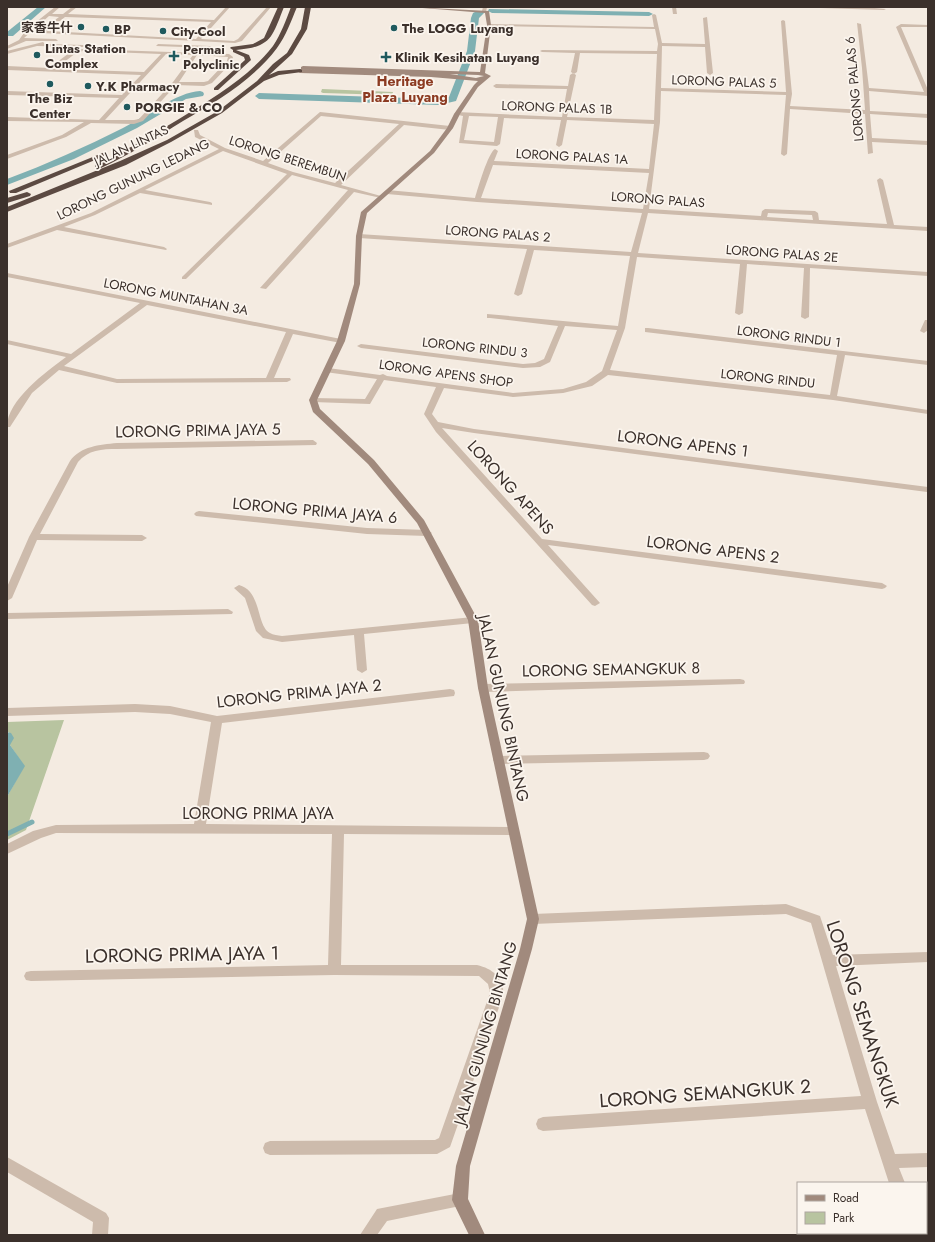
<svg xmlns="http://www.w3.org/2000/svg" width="935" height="1242" font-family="Jost,'Noto Sans SC',sans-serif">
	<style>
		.green { fill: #b8c4a0 }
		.water { fill: #7fb0b2 }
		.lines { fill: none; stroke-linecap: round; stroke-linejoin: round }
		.stream { stroke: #7fb0b2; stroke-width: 5 }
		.canal { fill: #7fb0b2; fill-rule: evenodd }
		.street { fill: #cdbbac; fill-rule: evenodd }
		.secondary { fill: #a18a7d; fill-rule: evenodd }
		.highway { fill: #5c4a42; fill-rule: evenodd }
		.poi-dot { fill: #1f5a5e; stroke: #fbf5ee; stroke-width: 1.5 }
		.labels { text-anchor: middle; stroke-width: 3.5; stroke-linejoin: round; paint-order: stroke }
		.far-poi-label { font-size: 13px; font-weight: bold; fill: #3b302b; stroke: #fbf5ee; text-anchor: start }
		.far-street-label { font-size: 13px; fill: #3b302b; stroke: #fbf5ee }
		.far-neighbourhood-label { font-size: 14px; font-weight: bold; fill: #8c3b22; stroke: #fbf5ee }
		.street-label { font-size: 16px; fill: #3b302b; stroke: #fbf5ee }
		.near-street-label { font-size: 19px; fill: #3b302b; stroke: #fbf5ee }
	</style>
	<rect width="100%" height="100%" fill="#f4ebe1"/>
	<!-- green -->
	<g class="green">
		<path d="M322,89L393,92L392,95H390L323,93L321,92Z"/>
		<path d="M64,720L26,830L7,840V797L24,766L10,745L9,732H7V722Z"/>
	</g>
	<!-- water -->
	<path class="water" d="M7,732L11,733L14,738L10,745L25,766L7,797Z"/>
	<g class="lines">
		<!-- stream -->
		<path class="stream" d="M7,834L32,822"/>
		<!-- canal -->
		<g class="canal">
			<path d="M38,7H46L13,36H7V32Z"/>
			<path d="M489,9L649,12L653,14L649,16L492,13L488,11Z"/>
			<path d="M477,11H483L484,13L479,18L475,51L456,101L439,105L259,99L255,96L259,93L439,99L449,97L467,51L471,18L473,13Z"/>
			<path d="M200,91L203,92L204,94L203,96L186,99L137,128L74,159L7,185V179C47,164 85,147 123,128C145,117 177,92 200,91Z"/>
		</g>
		<!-- street -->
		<g class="street">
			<path d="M55,7H60L52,14H63L72,7H77L68,14L214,20L226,7H230L201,39L234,41L238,39L267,7H271L242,41L235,43L43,33V29L59,17L49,16L24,38L56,39L58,41H26L7,49V46L19,40L26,30ZM65,17L211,22L196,39L47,31Z"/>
			<path d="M483,7H487L486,12L482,11Z"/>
			<path d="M672,7H676L677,14H673Z"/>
			<path d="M818,7H863L886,9L884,10L820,8Z"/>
			<path d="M654,14L656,15L662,43L705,44L703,18L707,17L713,73L710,75L707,73L705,47L662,46L661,88L786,92L781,21L783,20L785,21L792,94L790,106L865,110L862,68L857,23L861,24L869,88L924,92L896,27L901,24L928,25V27H901L928,90V96L869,91L870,111L928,114V118L870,114L872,138L928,141V145L872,142L873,153L868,154L865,114L790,109L787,154L784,156L781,154L786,95L661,91L660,122L649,209L761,216L762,211L765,209L815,211L818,213L819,220L887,224L877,180L880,178L883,180L894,225L928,227V231L648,213L638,253L928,272V276L810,268L809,317L805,319L801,317L804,268L747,264L743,313L739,315L735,313L740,264L637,257L625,328L610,370L830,395L837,355L645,332V328H648L928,361V365L845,355L837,396L928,410V414L833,400L608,375L592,386L563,393L513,397L444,388L432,414L438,422L474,429L928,487L927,492L474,433L442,428L542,539L882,583L887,586L885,588L882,589L548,545L600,603L595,606L592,605L436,432L424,414L436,387L384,380L370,404L313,402L309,400L313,398L365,399L377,379L325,372L324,370L328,368L380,375L383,374L387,376L513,393L563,389L586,382L602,371L617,330L565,326L550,362L540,367L523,368L361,348L357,346L361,344L523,364L535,363L544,359L558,326L490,318H487V314L618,326L630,256L534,250L522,294L518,296L514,294L527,249L359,238L356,236L359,234L631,252L642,213L477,202L387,194L384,192L387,190L475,198C478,188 488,153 495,149L498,151L494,161L649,169L654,124L567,120L562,145L559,147L556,145L561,120L504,118L500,144L497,146L459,143L463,116L454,114L457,112L562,117L567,89L496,88L493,86L496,84L568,86L570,75L573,73L576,75L567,117L654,120L657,54L580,53L577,72L574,74L571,72L575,53L542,52L540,51L542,50L657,51L658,44L655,29L489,26L487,25L489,24L654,27L652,15ZM469,116L498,117L494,142L464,140ZM493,165L649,173L643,209L481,198ZM768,213L812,215L813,220L767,217Z"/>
			<path d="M43,42L45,44L83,45L85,46L83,47L37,46L7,54V51Z"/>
			<path d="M158,44L210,46L212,47L210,48L156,46Z"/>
			<path d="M83,49L229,54L233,57L231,63L212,83L204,86L176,85L143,121L134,124L91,123L66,137L7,159V155L62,135L84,122L7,121V117L99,120L119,98L7,95V91L122,95L141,75L7,70V66L49,68L72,51ZM83,51L161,54L144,72L55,69L76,53ZM166,54L193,55L173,82L139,119L134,120H105ZM197,55L228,57L227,61L208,81L204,82H179Z"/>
			<path d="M320,112L450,126L453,128L450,130L404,125L341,185L381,196V198L354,192L266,289L260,288L348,190L292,175L186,279H182V277L287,174L223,151L145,190L210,202L212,203V205L140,193L95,215L64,227L164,247L167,249L166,250L57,230L7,248V244L91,213L219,149L195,137L194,130H198L200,135L225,148L263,161ZM321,116L399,124L335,183L293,172L268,163Z"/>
			<path d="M7,273L341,339L345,341L341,343L293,334L274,378H290L291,380L287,382L117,383L59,370L32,393L10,427H7C7,400 46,372 66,357L7,344V340L71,354L140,303L7,277ZM147,305L286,332L266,378L117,379L64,366Z"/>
			<path d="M925,320H928V330L924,333L920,331Z"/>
			<path d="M313,440L317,443L316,445L117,449C102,449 88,450 78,462L40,534L142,535L147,538L142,541L37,540L12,598L7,601V587L29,537L70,461C81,446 99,445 117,443Z"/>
			<path d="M199,511L367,528L427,530L432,533L427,536L367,534L196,516L194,514L196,512Z"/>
			<path d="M239,585C262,591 256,626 270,633C273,635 278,635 282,636L473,617L478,620L473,623L364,634L367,670L362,673L357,670L354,635L282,642L263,638L256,631L245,598L234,588Z"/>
			<path d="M228,609L233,612L232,614L7,619V613Z"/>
			<path d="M740,679L744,680L745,682L744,684L483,692L479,690L478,688L479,686L483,684Z"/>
			<path d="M450,689L454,690L455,693L454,696L222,723L206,824L513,827L517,828L519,831L517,834L513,835L344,834L341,965H477C493,969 501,976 504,993L450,1147L437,1154L270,1155L265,1153L263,1148L265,1143L270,1141L435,1140L439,1138L490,993L488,984L479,976L334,975L31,981L26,980L24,976L26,972L31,971L328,965L332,834L56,833L41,838L7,854V844L33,831L56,825L194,824L211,722L170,714L135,712L7,716V708L135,704L170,706L217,716Z"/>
			<path d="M704,752L708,753L710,756L708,759L704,760L499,764L495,763L493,760L495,757L499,756Z"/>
			<path d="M786,904L820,916L833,955L928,952V962L836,966L877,1102L895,1154L928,1153V1167L899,1168L905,1183H889L865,1109L543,1131L538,1129L536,1124L538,1119L543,1117L861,1096L811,923L786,914L533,924L529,923L527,919L529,915L533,914Z"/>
			<path d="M7,1157L106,1213L109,1218L108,1235H92L93,1222L7,1172Z"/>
			<path d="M460,1193L465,1195L468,1200L465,1205L387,1221L377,1235H360L377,1209Z"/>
			<path d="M905,1233H921L922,1235H906Z"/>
		</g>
		<!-- secondary -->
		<path class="secondary" d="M410,7L489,11L491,25L485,73L491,76L478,87L460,114L453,128L434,153L367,213L362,236L360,284L345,341L317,400L320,409L374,460L424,520L478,620L488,688L539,919L532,949L470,1166L468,1199L485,1235H469L452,1200L456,1166L520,949L527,919L478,688L468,620L417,523L368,464L313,412L309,400L337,341L354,284L356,236L361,212L430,151L447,128L454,114L474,85L478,81L431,77L300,73L297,71L300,69L389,72L301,69V67L303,66L480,72L487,25L485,13ZM396,72L478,75L484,76L476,78L450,74Z"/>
		<!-- highway -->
		<g class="highway">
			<path d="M278,7H284C272,37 272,47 236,50L249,55L251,60L218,90H214V88L245,60L244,57L233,52V50L230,48L231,47L253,44L264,38Z"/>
			<path d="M291,7H297C291,21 286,36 277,48C253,80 217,101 183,121C156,138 129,155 101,168H95V164C125,152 152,135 179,119C213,98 248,78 273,46C281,34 286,20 291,7Z"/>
			<path d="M305,7H311L307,29L292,54L269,75L278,71L300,69L302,70V72L279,75L264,81L222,113L171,142L126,165L7,212V207L120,161L167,140L218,111L257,81L273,64L287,53L301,29Z"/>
			<path d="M105,152L108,154L107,155L16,193H10L9,191Z"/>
			<path d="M27,192L31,194L30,196L7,203V198Z"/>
		</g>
	</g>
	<!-- markers -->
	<g class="poi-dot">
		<circle cx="81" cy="27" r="4"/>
		<circle cx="394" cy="28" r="4"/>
		<circle cx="106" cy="29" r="4"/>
		<circle cx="163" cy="31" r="4"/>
		<circle cx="37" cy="55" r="4"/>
		<path d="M172 50h4v4h4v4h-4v4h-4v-4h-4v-4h4z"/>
		<path d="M384 51h4v4h4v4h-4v4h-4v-4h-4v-4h4z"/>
		<circle cx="50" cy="84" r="4"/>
		<circle cx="88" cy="86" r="4"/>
		<circle cx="127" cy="107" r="4"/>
	</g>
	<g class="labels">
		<!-- far-poi labels -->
		<g class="far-poi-label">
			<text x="73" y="32" text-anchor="end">家香牛什</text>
			<text x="402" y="33">The LOGG Luyang</text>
			<text x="114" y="34">BP</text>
			<text x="171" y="36">City-Cool</text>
			<text x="45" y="53">Lintas Station<tspan x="45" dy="15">Complex</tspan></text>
			<text x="183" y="54">Permai<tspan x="183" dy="15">Polyclinic</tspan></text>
			<text x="395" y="62">Klinik Kesihatan Luyang</text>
			<text x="96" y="91">Y.K Pharmacy</text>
			<text x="50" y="103" text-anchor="middle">The Biz<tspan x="50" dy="15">Center</tspan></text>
			<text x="135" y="112">PORGIE &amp; CO</text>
		</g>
		<!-- far-street labels -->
		<g class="far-street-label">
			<text transform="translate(724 81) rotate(2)" y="5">LORONG PALAS 5</text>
			<text transform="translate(854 89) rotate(-95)" y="5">LORONG PALAS 6</text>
			<text transform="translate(557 107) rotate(2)" y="5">LORONG PALAS 1B</text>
			<text transform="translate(131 145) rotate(-25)" y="5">JALAN LINTAS</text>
			<text transform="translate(572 156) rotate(3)" y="5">LORONG PALAS 1A</text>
			<text transform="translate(288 158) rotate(18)" y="5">LORONG BEREMBUN</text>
			<text transform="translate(133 179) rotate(-26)" y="5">LORONG GUNUNG LEDANG</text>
			<text transform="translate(658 199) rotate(4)" y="5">LORONG PALAS</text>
			<text transform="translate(498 233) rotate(4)" y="5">LORONG PALAS 2</text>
			<text transform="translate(782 253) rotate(4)" y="5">LORONG PALAS 2E</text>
			<text transform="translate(176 296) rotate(11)" y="5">LORONG MUNTAHAN 3A</text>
			<text transform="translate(789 336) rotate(7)" y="5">LORONG RINDU 1</text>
			<text transform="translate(475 347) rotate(6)" y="5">LORONG RINDU 3</text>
			<text transform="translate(446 373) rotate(8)" y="5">LORONG APENS SHOP</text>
			<text transform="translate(768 378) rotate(6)" y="5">LORONG RINDU</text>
		</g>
		<!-- far-neighbourhood labels -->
		<g class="far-neighbourhood-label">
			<text x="405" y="86">Heritage<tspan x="405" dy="16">Plaza Luyang</tspan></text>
		</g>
		<!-- street labels -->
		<g class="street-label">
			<text transform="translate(198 430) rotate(-1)" y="6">LORONG PRIMA JAYA 5</text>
			<text transform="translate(683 443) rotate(7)" y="6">LORONG APENS 1</text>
			<text transform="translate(511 487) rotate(48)" y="6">LORONG APENS</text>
			<text transform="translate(315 510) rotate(5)" y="6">LORONG PRIMA JAYA 6</text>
			<text transform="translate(713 549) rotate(7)" y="6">LORONG APENS 2</text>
			<text transform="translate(611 669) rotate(-1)" y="6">LORONG SEMANGKUK 8</text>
			<text transform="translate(299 693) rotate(-6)" y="6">LORONG PRIMA JAYA 2</text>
			<text transform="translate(504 708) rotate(78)" y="6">JALAN GUNUNG BINTANG</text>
			<text x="258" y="819">LORONG PRIMA JAYA</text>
			<text transform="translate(485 1033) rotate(-74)" y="6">JALAN GUNUNG BINTANG</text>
		</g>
		<!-- near-street labels -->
		<g class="near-street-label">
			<text transform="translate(182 954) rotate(-1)" y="7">LORONG PRIMA JAYA 1</text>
			<text transform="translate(863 1014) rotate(72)" y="7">LORONG SEMANGKUK</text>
			<text transform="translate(705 1093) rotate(-4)" y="7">LORONG SEMANGKUK 2</text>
		</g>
	</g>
	<!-- border -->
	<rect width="935" height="1242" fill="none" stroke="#3b302b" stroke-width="16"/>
	<!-- legend -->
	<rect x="797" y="1182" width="130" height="52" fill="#fbf5ee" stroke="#aea6a0"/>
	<rect x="805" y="1195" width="20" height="6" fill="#a18a7d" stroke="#aea6a0"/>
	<text x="833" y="1202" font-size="12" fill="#3b302b">Road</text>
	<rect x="805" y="1212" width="20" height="12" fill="#b8c4a0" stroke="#aea6a0"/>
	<text x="833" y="1222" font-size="12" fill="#3b302b">Park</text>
</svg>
